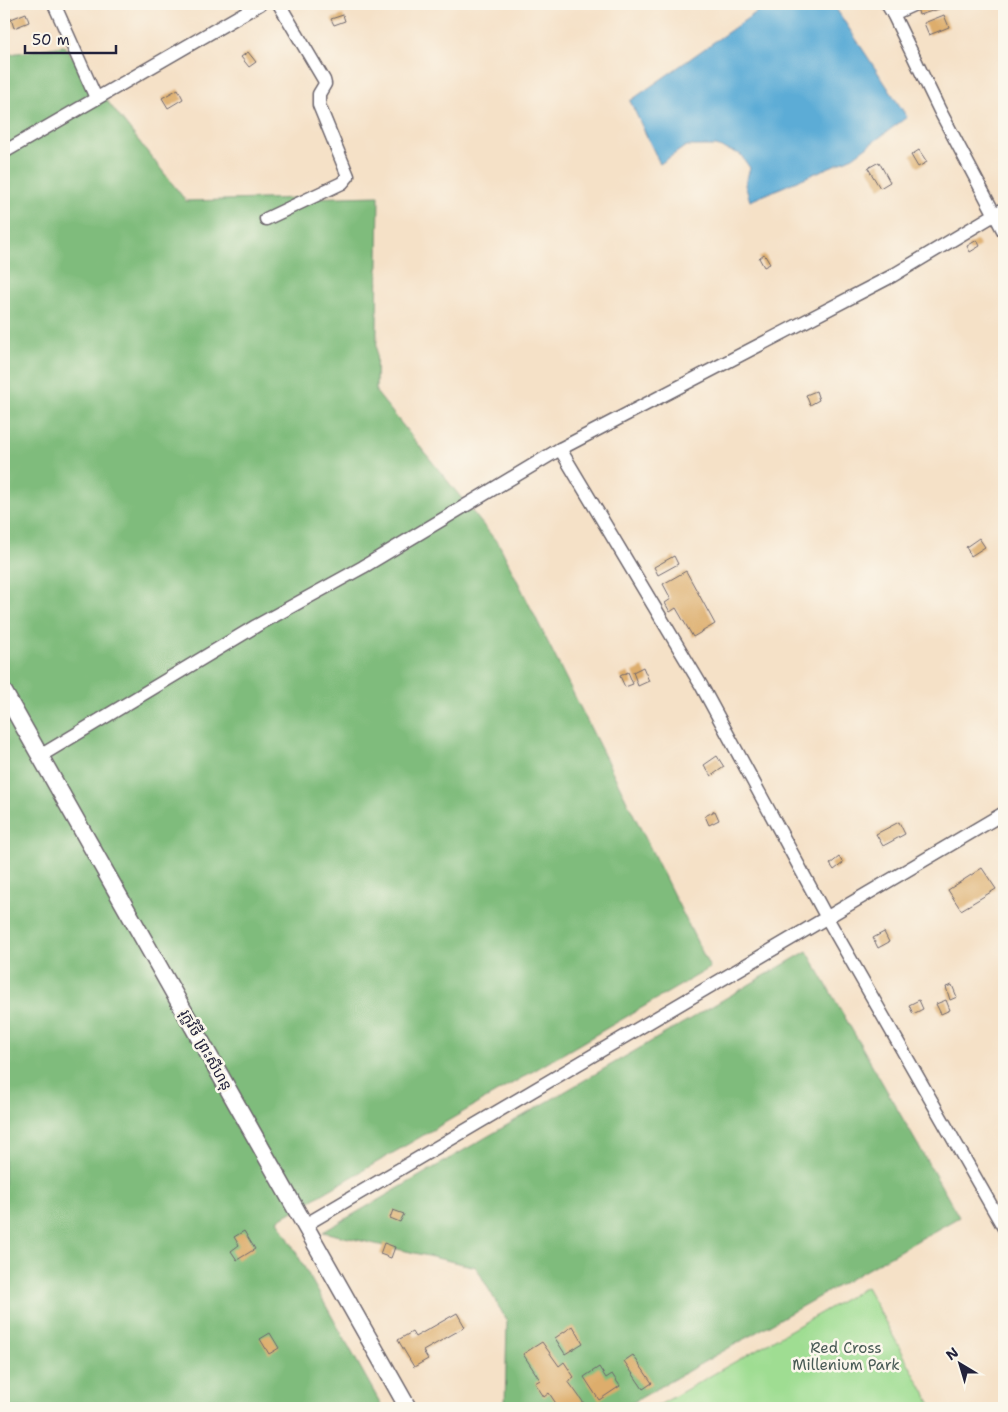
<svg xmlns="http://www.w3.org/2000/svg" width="1008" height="1412" font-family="'Shantell Sans','Noto Sans Khmer',sans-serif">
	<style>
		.green { fill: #9fdd92; stroke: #608066 }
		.forest { fill: #7fbc7c; stroke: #506f5c }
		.water { fill: #5cacd6; stroke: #3f6788 }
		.building { fill: #ddad6c }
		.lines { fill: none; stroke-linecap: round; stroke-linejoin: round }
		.minor-casing { stroke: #6c656c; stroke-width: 15 }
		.tertiary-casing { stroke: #6c656c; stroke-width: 19 }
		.minor { stroke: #fff; stroke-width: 12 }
		.tertiary { stroke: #fff; stroke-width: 16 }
		.labels { text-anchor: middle; stroke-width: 5; stroke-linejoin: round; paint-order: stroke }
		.street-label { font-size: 15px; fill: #22223b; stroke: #fbf7ec }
		.park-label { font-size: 15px; fill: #485a55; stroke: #fbf7ec }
	</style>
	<rect width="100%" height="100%" fill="#fbf7ec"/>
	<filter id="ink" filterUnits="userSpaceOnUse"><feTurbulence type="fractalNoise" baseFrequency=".02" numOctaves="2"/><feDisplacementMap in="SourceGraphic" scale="10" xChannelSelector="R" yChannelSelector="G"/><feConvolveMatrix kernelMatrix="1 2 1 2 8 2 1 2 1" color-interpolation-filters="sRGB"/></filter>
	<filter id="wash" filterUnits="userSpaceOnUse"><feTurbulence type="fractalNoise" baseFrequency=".0096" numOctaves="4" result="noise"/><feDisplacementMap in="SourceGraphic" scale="20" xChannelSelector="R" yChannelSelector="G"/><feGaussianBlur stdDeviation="1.12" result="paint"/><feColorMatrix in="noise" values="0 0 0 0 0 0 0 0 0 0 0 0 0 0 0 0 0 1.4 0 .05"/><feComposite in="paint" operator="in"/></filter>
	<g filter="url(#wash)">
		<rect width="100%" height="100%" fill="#f5e1c7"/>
		<!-- green -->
		<path class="green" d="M866,1287L933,1408H654Z"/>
		<!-- forest -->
		<g class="forest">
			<path d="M64,46L186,201L379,196L376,392L500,546L710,968L278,1220L383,1408H4V55Z"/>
			<path d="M807,951L959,1217L623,1408H505L507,1321L476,1267L323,1232Z"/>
		</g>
		<!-- water -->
		<path class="water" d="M768,4H833L907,117L853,157L750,201L745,185L750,168L740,154L716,146H686L660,164L630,101Z"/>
		<g id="blocks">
			<!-- building -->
			<g class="building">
				<path d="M916,4H937L939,9L919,15Z"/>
				<path d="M26,13L29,22L14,28L11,19Z"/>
				<path d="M343,15L345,21L334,25L331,19Z"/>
				<path d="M944,15L949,27L929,35L924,23Z"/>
				<path d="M248,52L256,62L249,67L241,57Z"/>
				<path d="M178,89L183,99L168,108L162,98Z"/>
				<path d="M919,150L927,162L918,167L911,155Z"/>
				<path d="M879,162L890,182L880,188L868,168Z"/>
				<path d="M977,240L980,246L970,252L967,246Z"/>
				<path d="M764,254L770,264L764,267L759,258Z"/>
				<path d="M816,391L819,400L810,405L806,395Z"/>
				<path d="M979,538L985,547L971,556L966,547Z"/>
				<path d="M674,556L678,564L658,575L654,567Z"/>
				<path d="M686,571L715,624L693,637L676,608L670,612L665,603L671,599L663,584Z"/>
				<path d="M643,667L649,681L638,686L633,672Z"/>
				<path d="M628,672L633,684L625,687L620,676Z"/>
				<path d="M717,756L724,767L711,776L704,765Z"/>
				<path d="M715,811L719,820L709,825L705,816Z"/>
				<path d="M899,822L905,834L883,846L876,834Z"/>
				<path d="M839,857L843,863L834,870L830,864Z"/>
				<path d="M982,868L996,889L961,910L948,890Z"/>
				<path d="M884,932L889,942L878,948L873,938Z"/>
				<path d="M952,985L957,997L950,1000L946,987Z"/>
				<path d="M919,1000L923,1009L913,1014L909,1005Z"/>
				<path d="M946,1000L950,1010L941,1014L936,1004Z"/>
				<path d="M393,1210L404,1214L400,1222L390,1218Z"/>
				<path d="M244,1231L255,1249L237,1260L231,1251L239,1245L234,1237Z"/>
				<path d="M384,1243L395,1247L391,1258L380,1254Z"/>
				<path d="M457,1313L465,1327L423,1351L428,1359L414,1367L398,1340L412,1332L415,1337Z"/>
				<path d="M573,1326L583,1343L565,1354L555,1338Z"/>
				<path d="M270,1333L279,1348L269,1354L260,1339Z"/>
				<path d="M542,1342L559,1366L564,1362L574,1377L568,1381L586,1406L583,1408H559L549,1393L544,1397L535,1383L540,1380L523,1354Z"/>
				<path d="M633,1355L652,1383L643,1389L624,1361Z"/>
				<path d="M599,1367L606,1378L612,1374L620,1386L599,1400L584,1377Z"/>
			</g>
		</g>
	</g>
	<g filter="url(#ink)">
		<use href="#blocks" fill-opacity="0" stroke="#6c656c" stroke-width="1"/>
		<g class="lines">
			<!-- minor casing -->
			<g class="minor-casing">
				<g id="minor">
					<path d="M54,4L96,98"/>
					<path d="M887,4L893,14L940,111L1004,232"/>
					<path d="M893,14L915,4"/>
					<path d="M4,152L260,4"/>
					<path d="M266,219L342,183L348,176L319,105V94L325,84L324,80L279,4"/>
					<path d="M560,449L701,685L827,918L1004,1228"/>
					<path d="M40,756L256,626L363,567L560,449L892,276L1004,209"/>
					<path d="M305,1225L1004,813"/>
				</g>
			</g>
			<!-- tertiary casing -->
			<g class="tertiary-casing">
				<path id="tertiary" d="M4,692L408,1408"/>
			</g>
			<!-- minor -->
			<use href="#minor" class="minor"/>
			<!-- tertiary -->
			<use href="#tertiary" class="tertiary"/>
		</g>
	</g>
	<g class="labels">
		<!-- street labels -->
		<g class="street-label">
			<text transform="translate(206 1050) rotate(61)" y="5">រុក្ខវិថី ព្រះសីហនុ</text>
		</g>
		<!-- park labels -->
		<g class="park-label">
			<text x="846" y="1353">Red Cross<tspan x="846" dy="17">Millenium Park</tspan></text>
		</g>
	</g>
	<!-- margin -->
	<rect width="1008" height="1412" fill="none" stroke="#fbf7ec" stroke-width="20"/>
	<!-- north arrow -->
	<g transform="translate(960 1364) rotate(322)" stroke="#fbf7ec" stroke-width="4" paint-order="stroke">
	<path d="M0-4L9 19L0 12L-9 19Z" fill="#22223b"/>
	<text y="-8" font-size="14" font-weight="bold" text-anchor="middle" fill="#22223b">N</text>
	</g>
	<!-- scale -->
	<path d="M25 45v8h91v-8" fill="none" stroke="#22223b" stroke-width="2.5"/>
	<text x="32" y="45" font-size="15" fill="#22223b" stroke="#fbf7ec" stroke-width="4" paint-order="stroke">50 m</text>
</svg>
